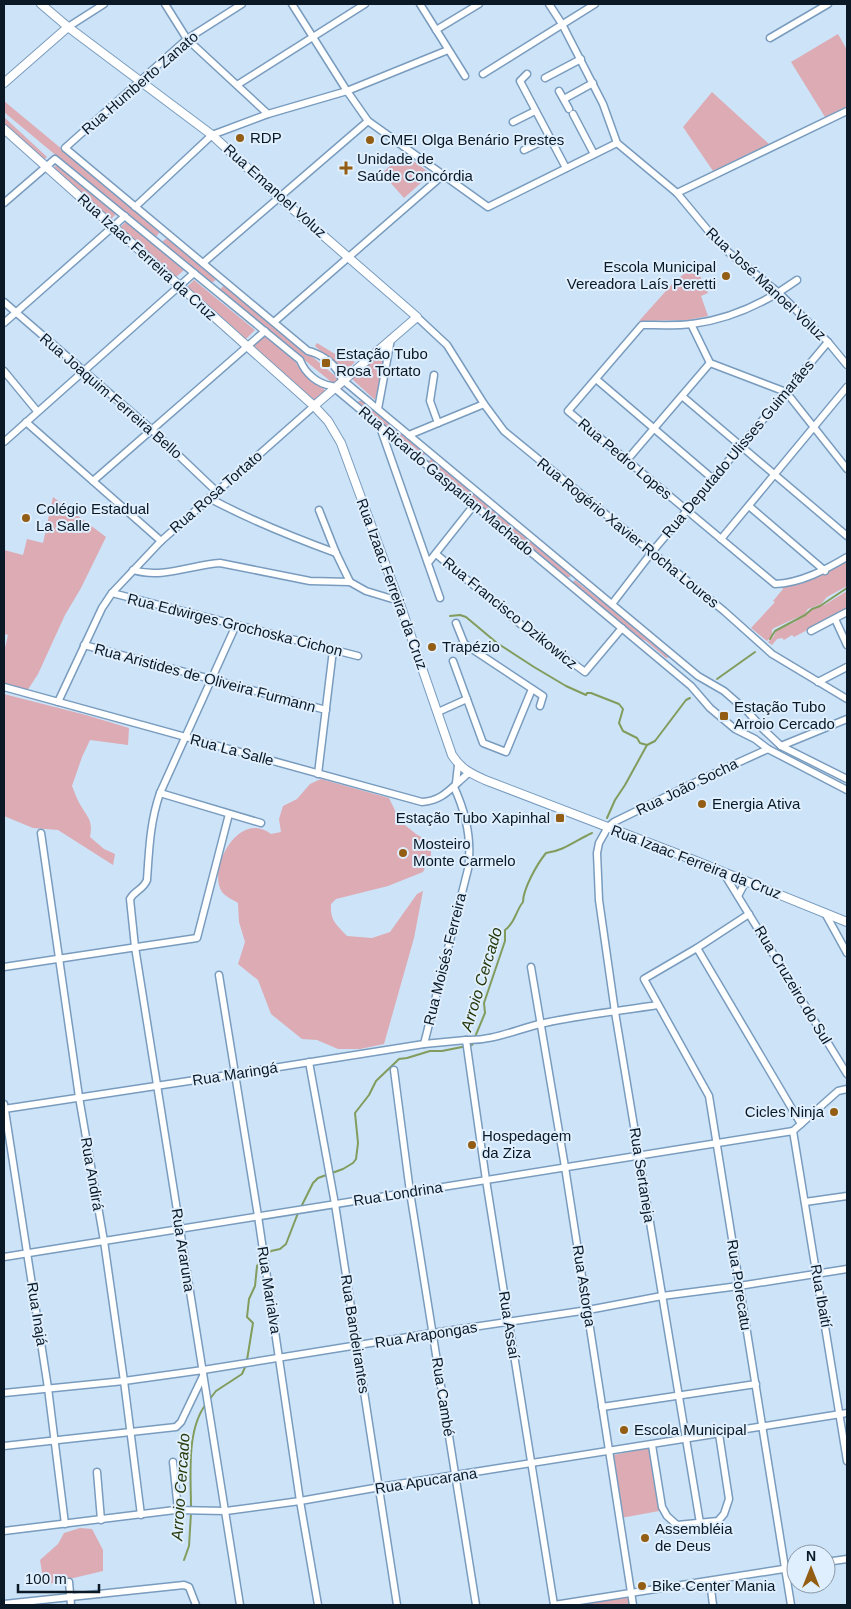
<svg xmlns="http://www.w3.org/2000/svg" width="851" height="1609" font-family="Arial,sans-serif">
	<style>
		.green { fill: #ddabb3 }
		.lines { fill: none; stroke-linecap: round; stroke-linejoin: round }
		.stream { stroke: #819c5c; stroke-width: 2 }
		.minor-casing { stroke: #799cbe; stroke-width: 9 }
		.major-casing { stroke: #799cbe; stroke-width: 10 }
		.minor { stroke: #fff; stroke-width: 6 }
		.major { stroke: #fff; stroke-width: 8 }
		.poi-dot { fill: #935d13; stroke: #e0effe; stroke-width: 2 }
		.labels { text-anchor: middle; stroke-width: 4; stroke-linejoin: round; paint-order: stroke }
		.street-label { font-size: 15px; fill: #0b1825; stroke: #e0effe }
		.poi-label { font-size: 15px; fill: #0b1825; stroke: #e0effe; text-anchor: start }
		.water-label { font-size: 16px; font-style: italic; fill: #273808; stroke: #e0effe }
	</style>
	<rect width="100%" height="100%" fill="#cde3f8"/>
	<!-- green -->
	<g class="green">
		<path d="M838,34L847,50V106L825,117L791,62Z"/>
		<path d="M712,92L769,144L713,171L683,127Z"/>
		<path d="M4,101L163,233H159L155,238L4,112Z"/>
		<path d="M4,117L47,157L43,161L4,125Z"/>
		<path d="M404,154L431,174L404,198L382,173Z"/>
		<path d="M57,164L116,214L110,220L53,169Z"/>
		<path d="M126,222L184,270L176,277L120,227Z"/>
		<path d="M168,238L216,278L215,281L210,283L162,243L164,240Z"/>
		<path d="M695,265L708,293L701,296L708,316L688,320L639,321L674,282Z"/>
		<path d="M194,280L255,330L246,339L187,287Z"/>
		<path d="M224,283L346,385L341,390L218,289L222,288Z"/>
		<path d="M265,334L290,355L303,372L326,391L314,401L252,345Z"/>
		<path d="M317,343L335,354L355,362L345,372L315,346Z"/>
		<path d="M387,346L375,400L352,379Z"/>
		<path d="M359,401H362L384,420L395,426L427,454L423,455L411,445L400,440L357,403Z"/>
		<path d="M432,458L571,574L570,577L565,578L428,462Z"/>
		<path d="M53,497L106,537L81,588L65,615L38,674L27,691L4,685V652L8,635L4,634V550L23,555L27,539L43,543Z"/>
		<path d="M847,560V586L827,597L821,604L808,609L805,614L774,628L772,630V636L767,641L751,628L775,602L773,601L783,589L782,587L817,577Z"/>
		<path d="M575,580L595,596L607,603L670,657L666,658L646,641L636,637L572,583Z"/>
		<path d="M847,591V609L794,637L792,635L784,640L782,638L777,639L772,645L768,642L774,636L776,631L795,622L813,609L826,604Z"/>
		<path d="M4,694L86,715L129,728L128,745L90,740L82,757L72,786C75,793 77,800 81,806C88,818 93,820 90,837L104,849L115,854L113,865L58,830L33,828L4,816Z"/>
		<path d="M321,779L389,798L400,821L416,834L431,843V855L423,872L388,886L336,899L331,904C330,921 336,924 347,936L372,938L390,932L417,894L423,891L414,938L384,1044L360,1049H338L317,1040L302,1039L271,1014L258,980L238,964L245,942L239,922L238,903C233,900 225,896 222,892C207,870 238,809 271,834L281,832L279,819L283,806L297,799L310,784Z"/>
		<path d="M651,1447L659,1511L621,1518L614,1455Z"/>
		<path d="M80,1528L92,1529L103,1550V1571L44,1585L40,1560L58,1544L64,1533Z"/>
		<path d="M630,1595L631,1605H566Z"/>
	</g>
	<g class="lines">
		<!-- stream -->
		<g class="stream">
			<path d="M450,616L460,615L466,617L497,643L534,667L566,686L586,695L587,693H591L619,704L623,709L619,723L623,731L637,738L640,743L647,745"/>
			<path d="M770,639L775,631L805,615L812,609L820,606L847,588"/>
			<path d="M717,679L755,652"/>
			<path d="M607,818L615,800L625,785L647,745L655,741L686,700L690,698"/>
			<path d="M475,1037L485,1013L484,1003L505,941V930C516,922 515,912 523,902C523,889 537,864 546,853C564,851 576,840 592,833"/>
			<path d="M301,1207L313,1183L318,1178L343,1169L353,1163L356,1159L358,1143L355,1113L369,1095L376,1081L399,1059L407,1058L430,1051H442L472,1045L474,1042"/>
			<path d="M266,1256L271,1251L280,1249L286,1244L298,1213"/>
			<path d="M247,1360L253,1323L247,1317L249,1299L255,1286L257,1266L262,1260"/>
			<path d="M209,1400L216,1391L242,1374L246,1365"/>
			<path d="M191,1508C191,1477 186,1430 206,1404"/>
			<path d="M184,1560L189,1546L191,1513"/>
		</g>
		<!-- minor casing -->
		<g class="minor-casing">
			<g id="minor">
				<path d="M165,4L187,39L268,114"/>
				<path d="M242,4L187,39L65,148L308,351C318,353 331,361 337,370C340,374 339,377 344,381L698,676L724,691L748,712L763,729L781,746L847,779"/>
				<path d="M292,4L347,91L368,121L488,207L617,143"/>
				<path d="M420,4L465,76"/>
				<path d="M549,4L562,24L603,104L617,143L677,193L711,234L727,251L779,293L828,342L847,365"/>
				<path d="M68,27L104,4"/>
				<path d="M436,30L479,4"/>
				<path d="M770,38L828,4"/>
				<path d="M483,74L595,4"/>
				<path d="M527,74L520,81L566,168"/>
				<path d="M545,78L581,59"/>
				<path d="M237,85L365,4"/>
				<path d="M559,91L569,109"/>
				<path d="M564,99L593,83"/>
				<path d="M573,114L594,154"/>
				<path d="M513,122L535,111"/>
				<path d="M524,150L549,138"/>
				<path d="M677,193L847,111"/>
				<path d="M4,203L55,159L300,360C305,373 317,384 332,386L691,686L710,708L735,729L755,739L768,749L847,790"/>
				<path d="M135,207L212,135L268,114L347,91L448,50"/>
				<path d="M203,263L368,121"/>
				<path d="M797,280C765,303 731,319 692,324C676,326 658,325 642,325L568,411L775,584C801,583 825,570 847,557"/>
				<path d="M4,302L152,430L216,491"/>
				<path d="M417,317L447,345L484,404L504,431L724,611L772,654L847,699"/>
				<path d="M274,322L443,175"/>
				<path d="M4,323L125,216"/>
				<path d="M691,324L710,363L786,392L847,469"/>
				<path d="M4,371L37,411"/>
				<path d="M434,375L430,401L438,423"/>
				<path d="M596,379L713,479"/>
				<path d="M682,396L847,536"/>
				<path d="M378,409L391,339"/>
				<path d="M26,422L161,541"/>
				<path d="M380,427L440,598"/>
				<path d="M409,435L484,404"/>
				<path d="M4,442L194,273"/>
				<path d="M627,460L710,363"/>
				<path d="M93,481L265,331"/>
				<path d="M209,498C250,520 292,537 336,553"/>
				<path d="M749,506L825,571"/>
				<path d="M319,510L336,553L350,582"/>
				<path d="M721,539L847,387"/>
				<path d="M436,554L524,627L585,672L622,628"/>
				<path d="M428,563L474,505"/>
				<path d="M133,570C162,579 191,565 220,563L310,581L350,582L366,591L399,601"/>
				<path d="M112,593L358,656"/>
				<path d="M612,604L652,552L828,342"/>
				<path d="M835,619L847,645"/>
				<path d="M456,623L464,643L469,647L543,696L540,706"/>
				<path d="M236,625L160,793C150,822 149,850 147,880C143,890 135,890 130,899L135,947L240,1605"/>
				<path d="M811,631L847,612"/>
				<path d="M84,645L326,710"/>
				<path d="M453,661L483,743L506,752L532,689"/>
				<path d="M818,682L847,667"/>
				<path d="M4,687L422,802C444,801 453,785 469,773"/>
				<path d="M58,702L102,608L112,593L161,541L314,406"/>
				<path d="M438,712L467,699"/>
				<path d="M781,746L847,719"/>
				<path d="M318,774L333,650"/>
				<path d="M456,783L458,765"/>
				<path d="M160,793L261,823"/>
				<path d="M41,833L79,1097L104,1241L124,1381L141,1515"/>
				<path d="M723,872L847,1074"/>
				<path d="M738,896L746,881"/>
				<path d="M825,913L847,953"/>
				<path d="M749,914L697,948L644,979L709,1096L791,1605"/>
				<path d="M697,948L801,1124"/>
				<path d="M4,967L197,938L229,814"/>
				<path d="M531,967L565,1167L633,1605"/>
				<path d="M219,975L258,1216L300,1501L318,1605"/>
				<path d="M466,1040C492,1041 515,1030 540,1024C579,1015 619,1011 658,1005"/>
				<path d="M424,1044L468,869C472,842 466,813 454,787"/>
				<path d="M309,1062L335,1204L397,1605"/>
				<path d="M394,1070L410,1192L476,1605"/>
				<path d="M4,1104L48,1388L65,1524"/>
				<path d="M4,1109L235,1074L424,1044L466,1040L486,1180L554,1605"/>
				<path d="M793,1131L847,1461"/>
				<path d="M805,1202L847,1196"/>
				<path d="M4,1257L793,1131L838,1091L847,1089"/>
				<path d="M4,1393L124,1381L203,1370L433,1333L588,1310L662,1296L739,1286L847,1269"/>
				<path d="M602,1407L756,1384"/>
				<path d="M652,1445L662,1507L667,1516L677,1525L718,1521L724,1514L729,1499L719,1434"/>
				<path d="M4,1446L176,1427L181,1422L203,1376"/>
				<path d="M173,1462L178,1510"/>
				<path d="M97,1472L101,1520"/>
				<path d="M700,1523L615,1012L599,900L597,853L599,843L608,827L614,822L702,779L768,749"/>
				<path d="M4,1531L175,1510L226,1511L300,1501L380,1487L847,1413"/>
				<path d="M826,1562L847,1559"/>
				<path d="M710,1581L713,1605"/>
				<path d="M69,1582L71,1605"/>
				<path d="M4,1604L184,1585L189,1587L196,1605"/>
				<path d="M554,1605L796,1567"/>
			</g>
		</g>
		<!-- major casing -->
		<g class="major-casing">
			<g id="major">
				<path d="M41,4L68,27L212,135L280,198L417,317L314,406"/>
				<path d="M4,83L68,27"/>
				<path d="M4,129L314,406L328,421L341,443L400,604L452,755C461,769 470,773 485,780L691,859L847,922"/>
			</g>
		</g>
		<!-- minor -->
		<use href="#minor" class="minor"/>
		<!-- major -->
		<use href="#major" class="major"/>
	</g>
	<!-- markers -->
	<g class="poi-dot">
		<circle cx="240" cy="138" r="5"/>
		<circle cx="370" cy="140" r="5"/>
		<path d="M343.5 160.5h5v5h5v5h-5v5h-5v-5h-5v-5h5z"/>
		<circle cx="726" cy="276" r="5"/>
		<rect x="321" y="358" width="10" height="10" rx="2.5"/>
		<circle cx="26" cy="518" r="5"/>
		<circle cx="432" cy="647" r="5"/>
		<rect x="719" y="711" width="10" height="10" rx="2.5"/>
		<circle cx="702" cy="804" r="5"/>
		<rect x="555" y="813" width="10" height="10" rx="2.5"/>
		<circle cx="403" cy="853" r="5"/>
		<circle cx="834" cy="1112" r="5"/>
		<circle cx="472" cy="1145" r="5"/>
		<circle cx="624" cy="1430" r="5"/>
		<circle cx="645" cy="1538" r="5"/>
		<circle cx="642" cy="1586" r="5"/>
	</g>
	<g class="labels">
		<!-- street labels -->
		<g class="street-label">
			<text transform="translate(140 83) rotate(-41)" y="5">Rua Humberto Zanato</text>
			<text transform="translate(275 191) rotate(42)" y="5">Rua Emanoel Voluz</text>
			<text transform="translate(147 257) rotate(42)" y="5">Rua Izaac Ferreira da Cruz</text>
			<text transform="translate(766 284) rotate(43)" y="5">Rua José Manoel Voluz</text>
			<text transform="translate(111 396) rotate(41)" y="5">Rua Joaquim Ferreira Bello</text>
			<text transform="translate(738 449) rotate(-50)" y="5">Rua Deputado Ulisses Guimarães</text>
			<text transform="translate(625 459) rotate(40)" y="5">Rua Pedro Lopes</text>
			<text transform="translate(446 481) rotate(40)" y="5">Rua Ricardo Gasparian Machado</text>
			<text transform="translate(216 492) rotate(-41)" y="5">Rua Rosa Tortato</text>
			<text transform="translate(628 533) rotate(39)" y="5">Rua Rogério Xavier Rocha Loures</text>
			<text transform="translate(392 584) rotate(70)" y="5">Rua Izaac Ferreira da Cruz</text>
			<text transform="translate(510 613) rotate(39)" y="5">Rua Francisco Dzikowicz</text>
			<text transform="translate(235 625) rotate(14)" y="5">Rua Edwirges Grochoska Cichon</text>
			<text transform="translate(205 678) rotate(15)" y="5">Rua Aristides de Oliveira Furmann</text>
			<text transform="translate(232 750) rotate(15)" y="5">Rua La Salle</text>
			<text transform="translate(687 787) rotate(-26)" y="5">Rua João Socha</text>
			<text transform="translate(696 862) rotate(21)" y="5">Rua Izaac Ferreira da Cruz</text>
			<text transform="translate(445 959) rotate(-76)" y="5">Rua Moisés Ferreira</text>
			<text transform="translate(793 985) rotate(59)" y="5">Rua Cruzeiro do Sul</text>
			<text transform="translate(235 1074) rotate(-9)" y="5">Rua Maringá</text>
			<text transform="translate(92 1174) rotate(80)" y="5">Rua Andirá</text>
			<text transform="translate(642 1175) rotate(81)" y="5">Rua Sertaneja</text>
			<text transform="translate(398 1194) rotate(-9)" y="5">Rua Londrina</text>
			<text transform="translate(183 1250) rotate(81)" y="5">Rua Araruna</text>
			<text transform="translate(739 1285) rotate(81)" y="5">Rua Porecatu</text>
			<text transform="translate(584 1286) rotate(81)" y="5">Rua Astorga</text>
			<text transform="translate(269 1290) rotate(81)" y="5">Rua Marialva</text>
			<text transform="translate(821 1296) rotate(80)" y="5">Rua Ibaití</text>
			<text transform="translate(37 1314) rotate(81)" y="5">Rua Inajá</text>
			<text transform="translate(509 1325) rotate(81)" y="5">Rua Assaí</text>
			<text transform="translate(355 1334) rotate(81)" y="5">Rua Bandeirantes</text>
			<text transform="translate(426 1335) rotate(-9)" y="5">Rua Arapongas</text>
			<text transform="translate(443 1397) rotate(81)" y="5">Rua Cambé</text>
			<text transform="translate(426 1481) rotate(-9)" y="5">Rua Apucarana</text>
		</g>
		<!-- poi labels -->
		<g class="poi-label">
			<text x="250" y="143">RDP</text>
			<text x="380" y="145">CMEI Olga Benário Prestes</text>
			<text x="357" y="164">Unidade de<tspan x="357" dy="17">Saúde Concórdia</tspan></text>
			<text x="716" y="272" text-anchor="end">Escola Municipal<tspan x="716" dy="17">Vereadora Laís Peretti</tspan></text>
			<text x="336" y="359">Estação Tubo<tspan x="336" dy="17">Rosa Tortato</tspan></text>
			<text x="36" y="514">Colégio Estadual<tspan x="36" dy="17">La Salle</tspan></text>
			<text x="442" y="652">Trapézio</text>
			<text x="734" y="712">Estação Tubo<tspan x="734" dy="17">Arroio Cercado</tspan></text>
			<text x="712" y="809">Energia Ativa</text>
			<text x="550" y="823" text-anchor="end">Estação Tubo Xapinhal</text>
			<text x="413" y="849">Mosteiro<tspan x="413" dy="17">Monte Carmelo</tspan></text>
			<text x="824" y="1117" text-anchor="end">Cicles Ninja</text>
			<text x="482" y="1141">Hospedagem<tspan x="482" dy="17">da Ziza</tspan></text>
			<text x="634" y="1435">Escola Municipal</text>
			<text x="655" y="1534">Assembléia<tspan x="655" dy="17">de Deus</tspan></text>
			<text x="652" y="1591">Bike Center Mania</text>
		</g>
		<!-- water labels -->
		<g class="water-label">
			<text transform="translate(481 979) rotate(-73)" y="6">Arroio Cercado</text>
			<text transform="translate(180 1487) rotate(-86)" y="6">Arroio Cercado</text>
		</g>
	</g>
	<!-- border -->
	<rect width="851" height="1609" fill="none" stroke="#0b1825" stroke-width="10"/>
	<!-- north arrow -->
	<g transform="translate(811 1569)"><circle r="24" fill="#e0effe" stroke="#8b99a7"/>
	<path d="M0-4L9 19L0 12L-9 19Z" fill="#935d13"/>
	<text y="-8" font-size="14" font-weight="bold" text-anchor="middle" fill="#0b1825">N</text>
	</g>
	<!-- scale -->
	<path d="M18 1584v8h81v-8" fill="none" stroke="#0b1825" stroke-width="2.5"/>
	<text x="25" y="1584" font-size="15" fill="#0b1825" stroke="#e0effe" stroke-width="4" paint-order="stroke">100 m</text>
</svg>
